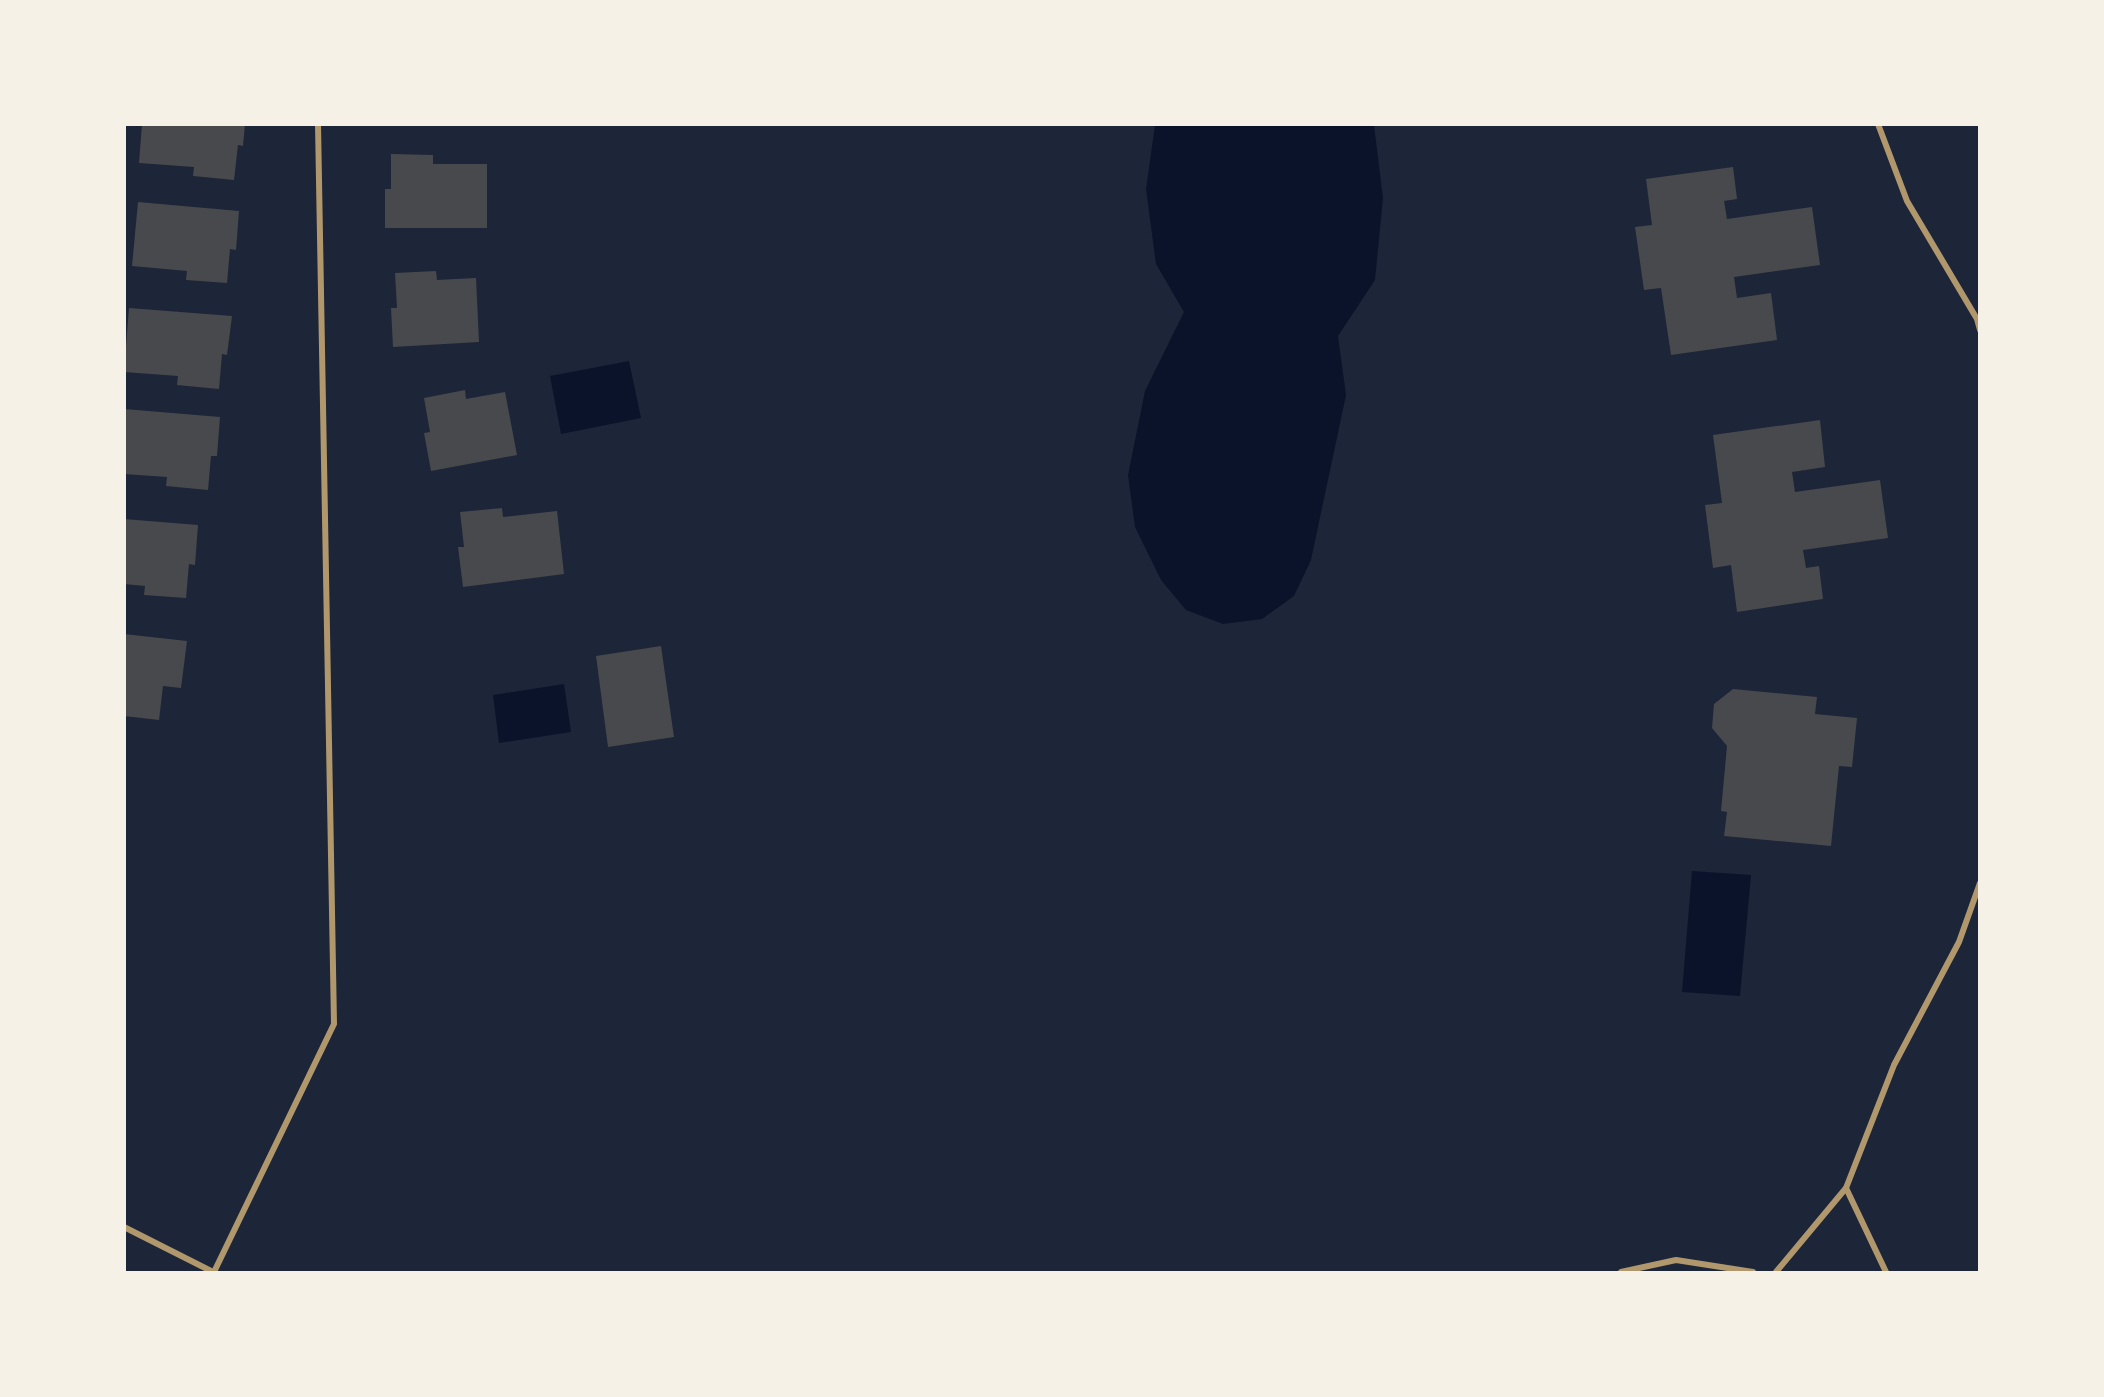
<svg xmlns="http://www.w3.org/2000/svg" width="2104" height="1397" font-family="'DejaVu Sans',sans-serif">
	<style>
		.green { fill: #1d2539 }
		.water { fill: #0b132b }
		.building { fill: #48494c }
		.lines { fill: none; stroke-linecap: round; stroke-linejoin: round }
		.minor { stroke: #b1986c; stroke-width: 6 }
	</style>
	<rect width="100%" height="100%" fill="#14213d"/>
	<!-- green -->
	<rect class="green" x="125" y="125" width="1854" height="1147"/>
	<!-- water -->
	<g class="water">
		<path d="M1155,125H1374L1383,198L1375,280L1338,336L1346,395L1311,560L1294,596L1262,619L1223,624L1186,610L1161,580L1135,527L1128,475L1145,391L1184,312L1156,264L1146,189Z"/>
		<path d="M629,361L641,418L561,434L550,376Z"/>
		<path d="M564,684L571,732L499,743L493,695Z"/>
		<path d="M1692,871L1751,875L1740,996L1682,992Z"/>
	</g>
	<!-- building -->
	<g class="building">
		<path d="M142,124H245L243,146L238,145L234,180L193,176L194,167L139,163Z"/>
		<path d="M391,154L433,155V164H487V228H385V189H391Z"/>
		<path d="M1733,167L1737,199L1724,201L1727,219L1812,207L1820,265L1734,277L1737,298L1771,293L1777,340L1671,355L1661,288L1644,290L1635,227L1652,225L1646,179Z"/>
		<path d="M138,202L239,211L236,250L230,249L227,283L186,280L187,271L132,266Z"/>
		<path d="M436,271L437,280L476,278L479,342L393,347L391,308H397L395,273Z"/>
		<path d="M129,308L232,316L227,355L222,354L219,389L177,385L178,376L124,372Z"/>
		<path d="M465,390L466,399L505,392L517,455L431,471L424,433L430,432L424,398Z"/>
		<path d="M124,409L220,417L217,456H211L208,490L166,486L167,477L124,474Z"/>
		<path d="M1820,420L1825,467L1792,472L1795,492L1880,480L1888,538L1803,550L1806,568L1819,566L1823,599L1737,612L1731,565L1713,568L1705,505L1722,503L1713,435Z"/>
		<path d="M502,508L503,517L557,511L564,574L463,587L458,547H464L460,512Z"/>
		<path d="M124,519L198,525L195,565L189,564L186,598L144,595L145,586L124,584Z"/>
		<path d="M124,634L187,641L181,688L163,686L159,720L124,716Z"/>
		<path d="M661,646L674,737L608,747L596,656Z"/>
		<path d="M1733,689L1817,697L1815,714L1857,718L1852,767L1839,766L1831,846L1724,836L1727,812L1721,811L1727,746L1712,728L1714,704Z"/>
	</g>
	<g class="lines">
		<!-- minor -->
		<g class="minor">
			<path d="M1878,124L1907,201L1977,319L1980,330"/>
			<path d="M124,1227L213,1272"/>
			<path d="M214,1272L334,1024L318,124"/>
			<path d="M1621,1272L1676,1260L1753,1272"/>
			<path d="M1776,1272L1846,1188"/>
			<path d="M1886,1272L1846,1188L1894,1065L1959,942L1980,883"/>
		</g>
	</g>
	<!-- border -->
	<rect width="2104" height="1397" fill="none" stroke="#f6f1e7" stroke-width="252"/>
</svg>
